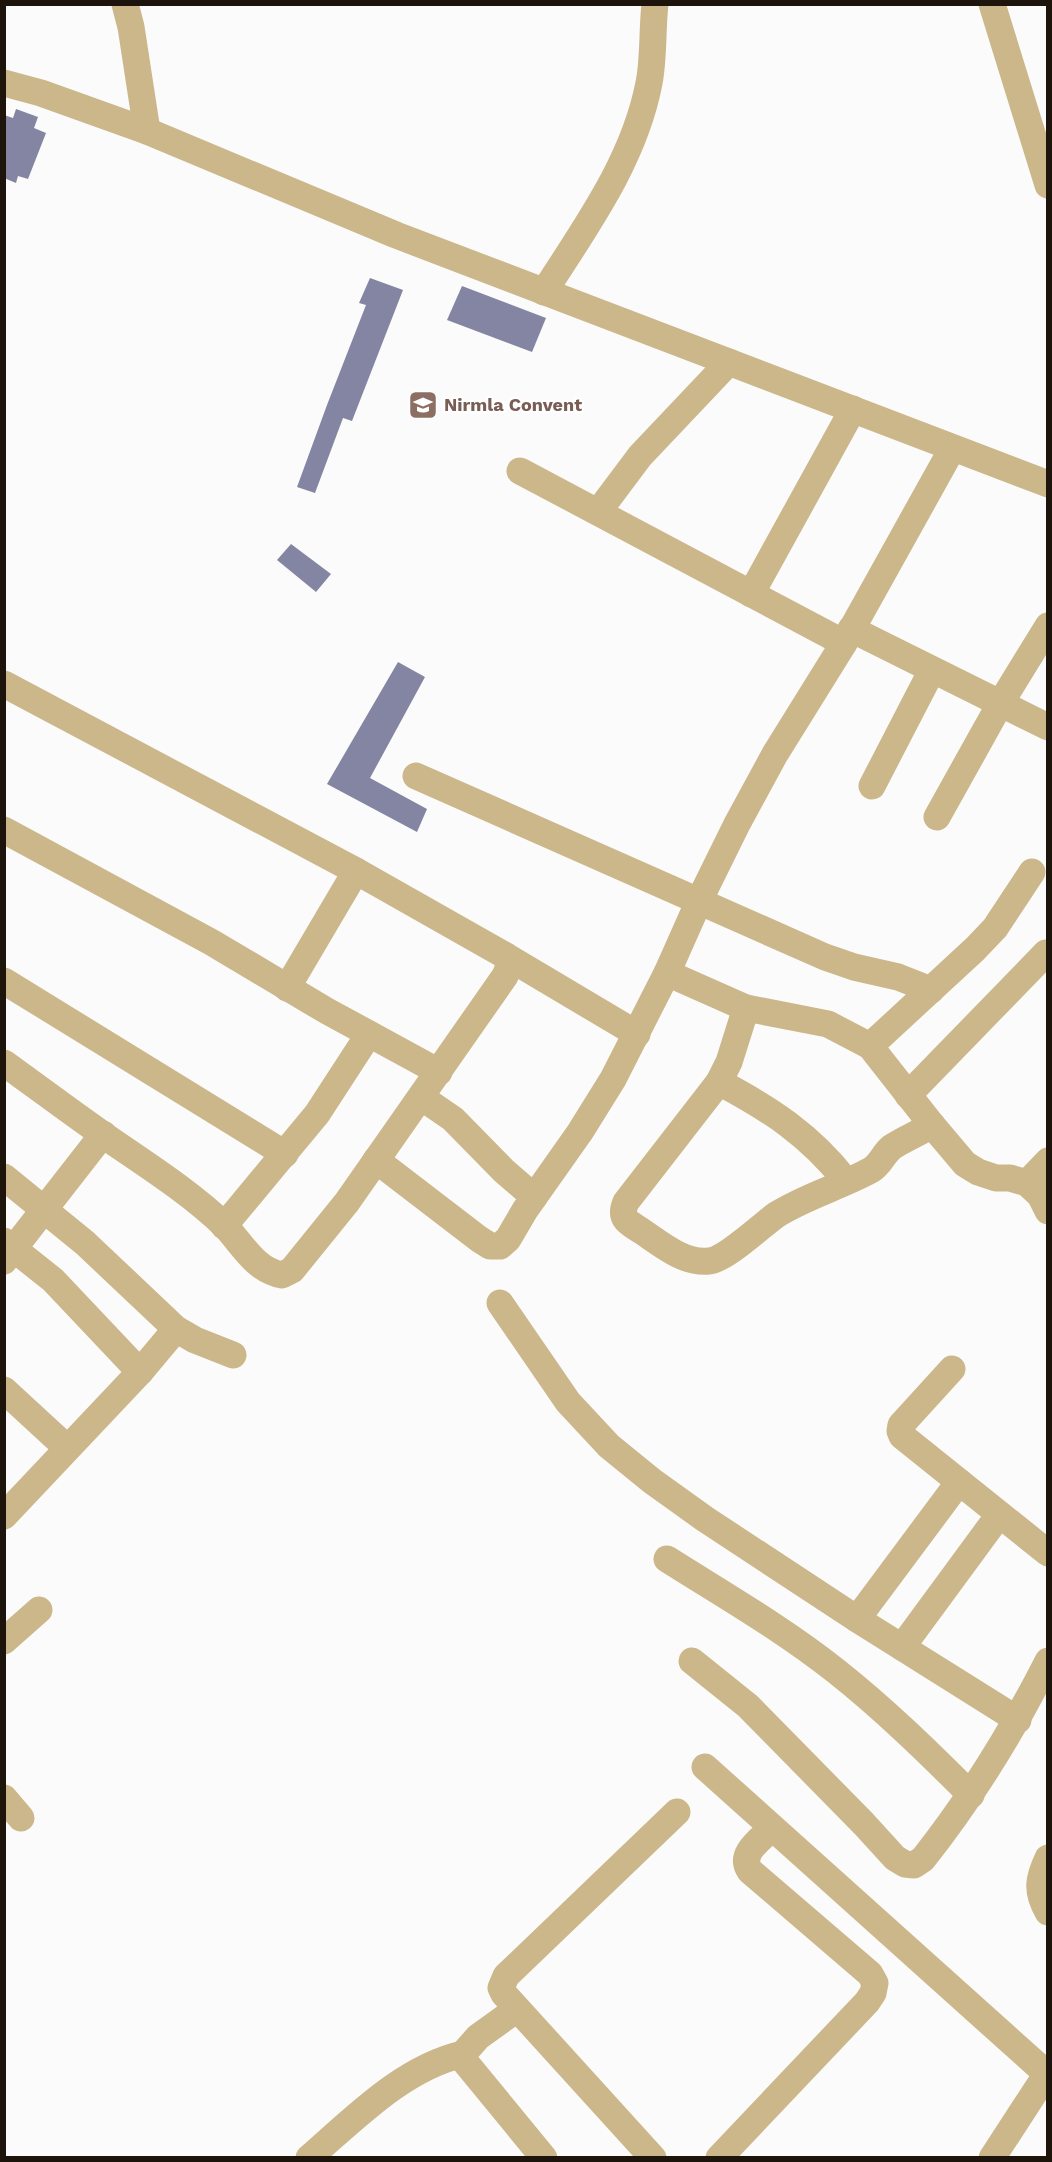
<svg xmlns="http://www.w3.org/2000/svg" width="1052" height="2162" font-family="'Work Sans',sans-serif">
	<style>
		.building { fill: #8485a3 }
		.lines { fill: none; stroke-linecap: round; stroke-linejoin: round }
		.minor { stroke: #cbb78a; stroke-width: 27 }
		.labels { text-anchor: middle; stroke-width: 4.5; stroke-linejoin: round; paint-order: stroke }
		.education-label { font-size: 18px; font-weight: bold; fill: #785e54; stroke: #fff; text-anchor: start }
	</style>
	<rect width="100%" height="100%" fill="#fbfbfb"/>
	<!-- building -->
	<g class="building">
		<path d="M16,109L38,117L34,128L46,133L28,179L18,176L16,183L4,178V115L13,118Z"/>
		<path d="M370,278L403,290L352,421L343,418L315,493L297,487L327,405L366,305L359,303Z"/>
		<path d="M462,286L546,318L532,352L447,320Z"/>
		<path d="M291,544L331,574L316,592L277,560Z"/>
		<path d="M398,662L425,677L370,778L427,809L417,832L327,784Z"/>
	</g>
	<g class="lines">
		<!-- minor -->
		<g class="minor">
			<path d="M125,4L131,27L147,131"/>
			<path d="M992,4L1048,185"/>
			<path d="M4,83L41,93L147,131L396,235L1048,484"/>
			<path d="M544,292C586,226 634,161 649,83C654,58 652,30 655,4"/>
			<path d="M520,471L844,643"/>
			<path d="M598,512L640,456L729,362"/>
			<path d="M751,594L853,409"/>
			<path d="M851,629L1048,727"/>
			<path d="M4,684L356,871L506,956L509,966L505,976L347,1202L292,1270L282,1275C255,1270 243,1245 225,1226C192,1194 150,1167 112,1141C76,1116 40,1089 4,1063"/>
			<path d="M416,776L825,957L854,967L898,977L931,990"/>
			<path d="M872,786L932,670"/>
			<path d="M937,817L1000,704L1048,626"/>
			<path d="M4,830L211,942L327,1011L439,1072"/>
			<path d="M506,956L637,1034"/>
			<path d="M667,973L746,1008L828,1024L870,1046L932,1125L965,1164L978,1172L996,1178H1010L1027,1183L1040,1195L1048,1211"/>
			<path d="M4,981L285,1154"/>
			<path d="M287,988L356,871"/>
			<path d="M746,1008L729,1062L719,1082L626,1202C618,1220 630,1223 643,1232C662,1245 685,1264 709,1261C725,1260 761,1226 776,1215C806,1196 840,1187 871,1170C881,1164 883,1154 892,1147C904,1139 919,1133 932,1125"/>
			<path d="M870,1046L975,949L995,928L1032,872"/>
			<path d="M719,1082C770,1109 810,1135 846,1181"/>
			<path d="M908,1095L1046,953"/>
			<path d="M421,1097L453,1119L504,1171L534,1197"/>
			<path d="M376,1160L479,1239L490,1246H500L508,1239L525,1210L580,1132L613,1079L667,973L699,901L737,824L775,754L844,643L952,449"/>
			<path d="M4,1177L85,1243L176,1329L195,1340L233,1355"/>
			<path d="M1027,1183L1048,1161"/>
			<path d="M224,1226L317,1114L369,1034"/>
			<path d="M4,1241L53,1280L140,1372"/>
			<path d="M4,1261L103,1134"/>
			<path d="M500,1303L568,1402L609,1446L652,1481L705,1519L857,1619L1018,1720"/>
			<path d="M952,1369L901,1425L900,1431L902,1436L1048,1553"/>
			<path d="M4,1390L67,1448"/>
			<path d="M4,1516L140,1372L176,1329"/>
			<path d="M667,1559C724,1595 783,1629 836,1671C884,1709 928,1752 971,1795"/>
			<path d="M857,1619L959,1482"/>
			<path d="M4,1641L39,1610"/>
			<path d="M902,1647L999,1515"/>
			<path d="M692,1661L748,1706L864,1824L895,1858L905,1864L914,1865L923,1859C972,1797 1012,1732 1048,1661"/>
			<path d="M705,1767L1047,2074"/>
			<path d="M4,1798L21,1818"/>
			<path d="M1048,1858C1038,1879 1036,1891 1048,1912"/>
			<path d="M517,2009L478,2037L463,2054L466,2063L544,2158"/>
			<path d="M309,2158C355,2118 403,2068 463,2054"/>
			<path d="M653,2158L504,1994L501,1988L506,1976L677,1812"/>
			<path d="M719,2158L867,2002L873,1993L875,1983L870,1974L750,1871C738,1854 760,1840 772,1828"/>
			<path d="M992,2158L1048,2072"/>
		</g>
	</g>
	<!-- icons -->
	<defs>
		<g id="school-square" transform="scale(1.5)"><rect x="-9" y="-9" width="18" height="18" rx="4" fill="#8d6e63" stroke="#fff"/><path d="M0-5L7-2L0 1L-7-2ZM-4 1L0 2.5L4 1V4Q0 6-4 4Z" fill="#fff"/></g>
	</defs>
	<g fill-rule="evenodd">
		<use href="#school-square" x="423" y="405"/>
	</g>
	<g class="labels">
		<!-- education labels -->
		<g class="education-label">
			<text x="444" y="411">Nirmla Convent</text>
		</g>
	</g>
	<!-- border -->
	<rect width="1052" height="2162" fill="none" stroke="#1d140b" stroke-width="12"/>
</svg>
